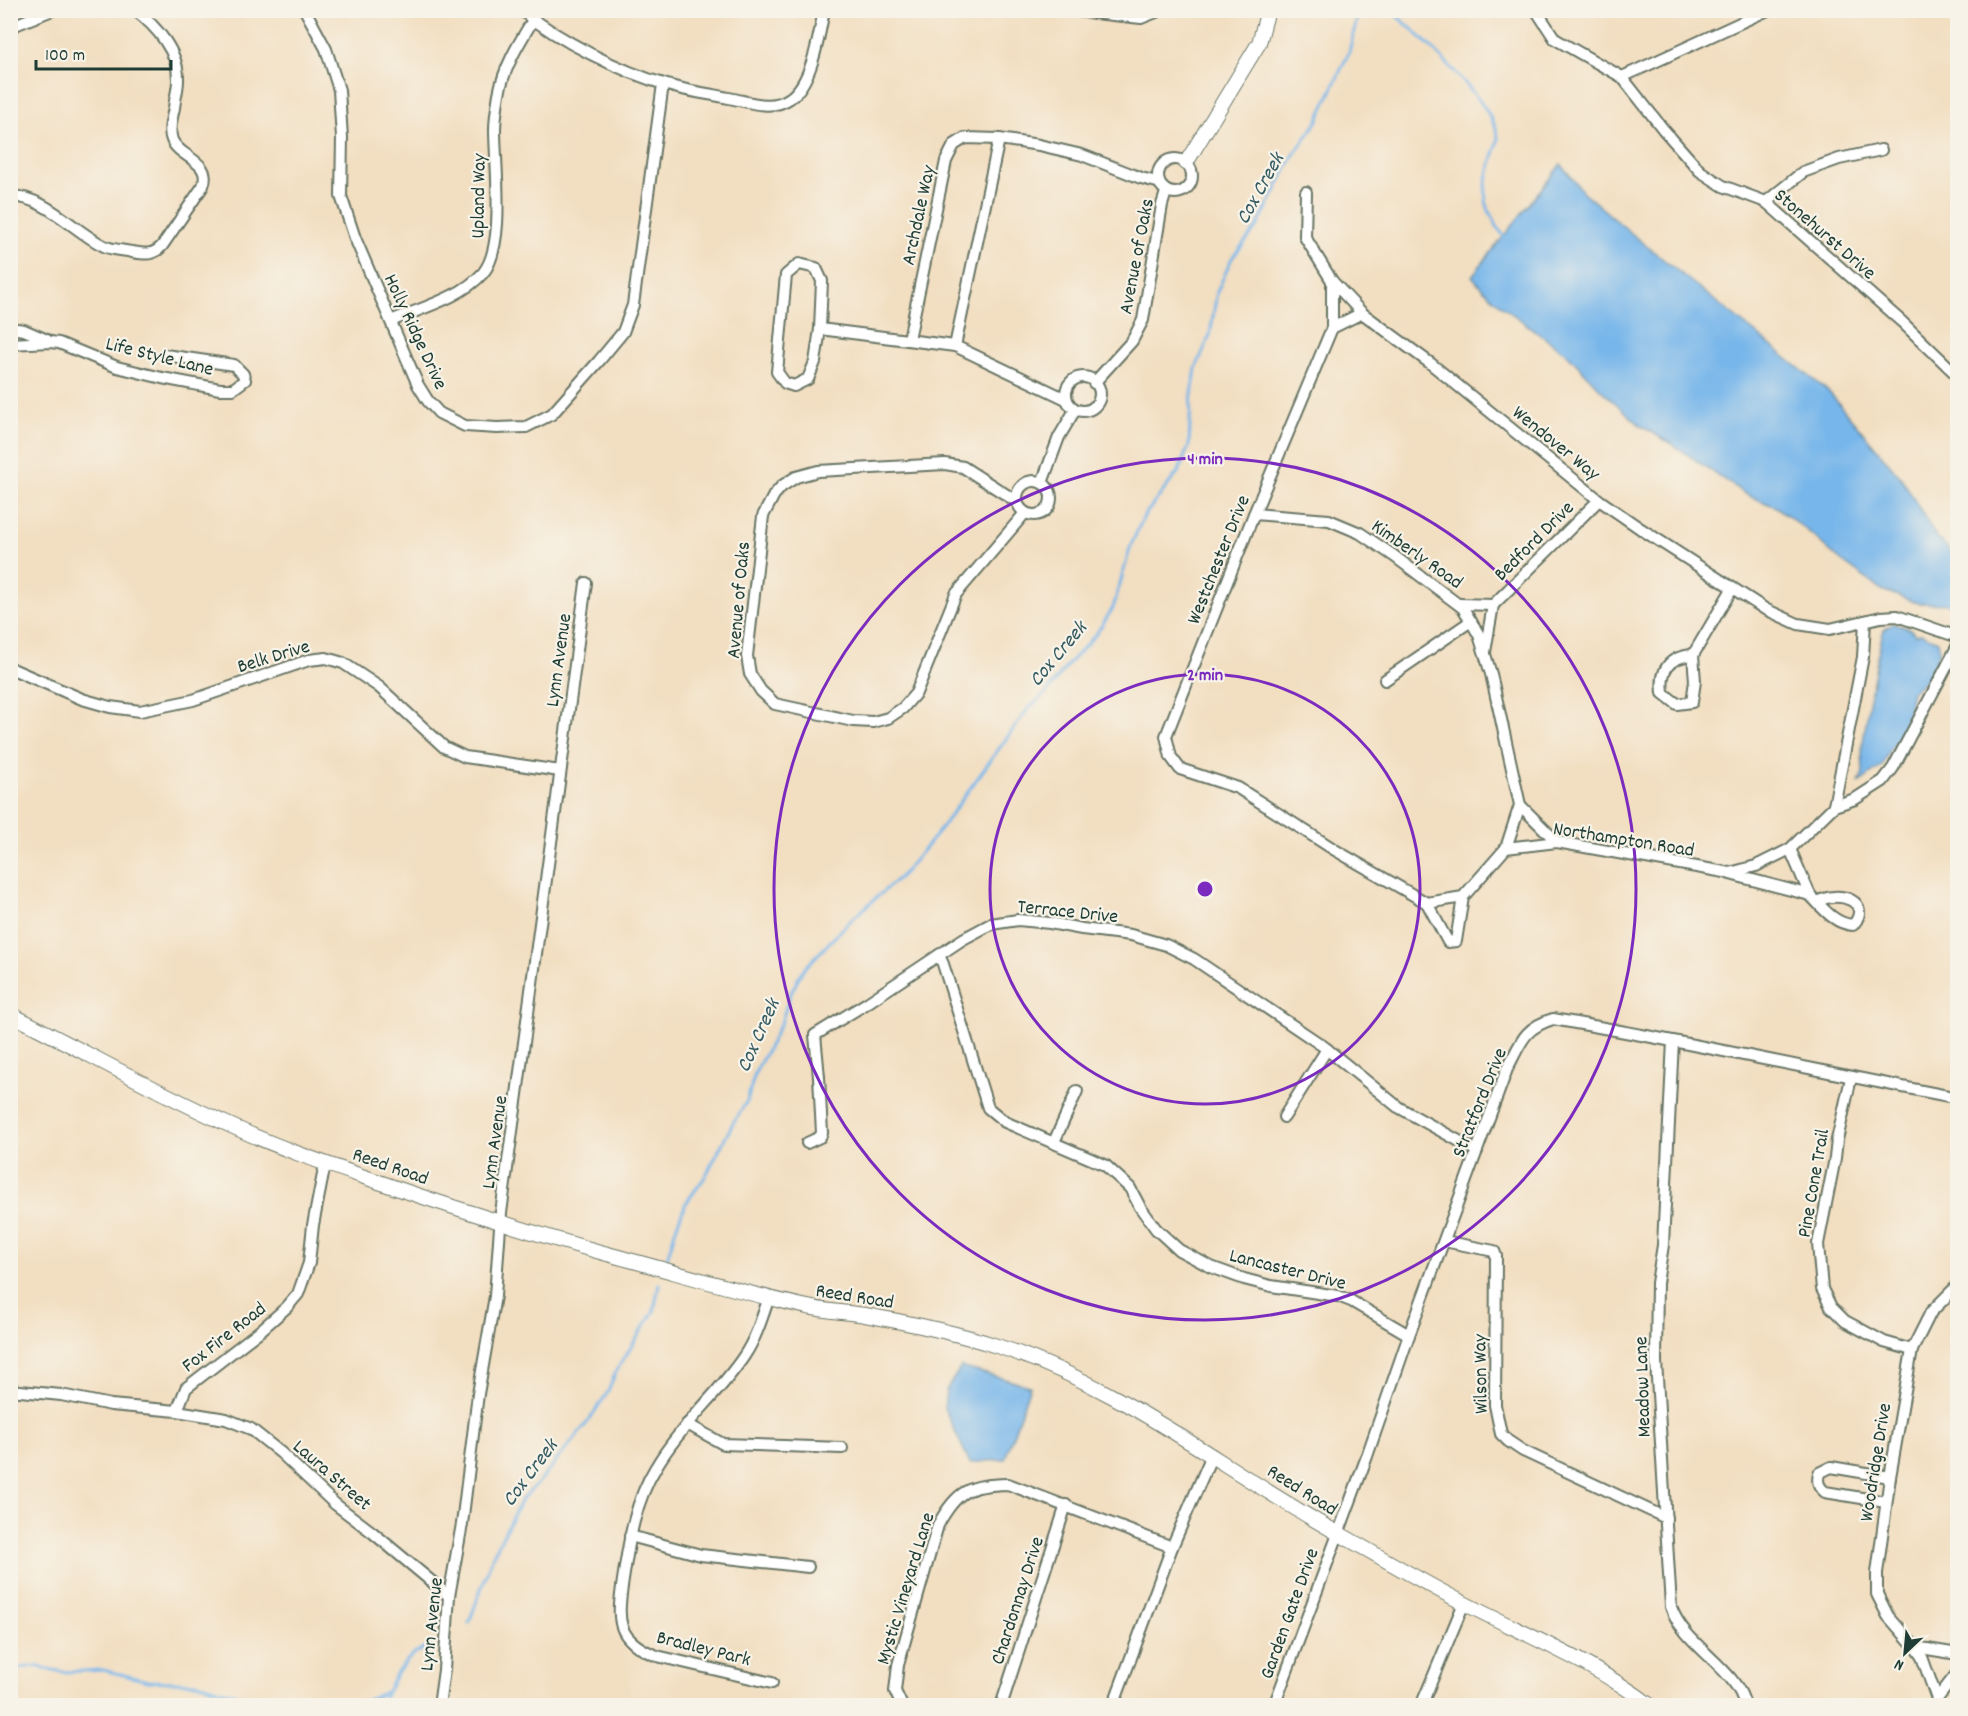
<svg xmlns="http://www.w3.org/2000/svg" width="1968" height="1716" font-family="Dekko,sans-serif">
	<style>
		.water { fill: #77b6ea; stroke: #4b7a8f; stroke-width: 1.5 }
		.lines { fill: none; stroke-linecap: round; stroke-linejoin: round }
		.stream { stroke: #77b6ea; stroke-width: 3 }
		.minor-casing { stroke: #697565; stroke-width: 14 }
		.tertiary-casing { stroke: #697565; stroke-width: 16 }
		.minor { stroke: #fff; stroke-width: 10 }
		.tertiary { stroke: #fff; stroke-width: 14 }
		.ring { fill: none; stroke: #7b2cbf; stroke-width: 3 }
		.labels { text-anchor: middle; stroke-width: 4.5; stroke-linejoin: round; paint-order: stroke }
		.street-label { font-size: 20px; fill: #1f3d34; stroke: #f7f3e8 }
		.water-label { font-size: 21px; font-style: italic; fill: #355b62; stroke: #f7f3e8 }
		.centre { fill: #7b2cbf; stroke: #f7f3e8; stroke-width: 3 }
		.ring-label { font-size: 18px; text-anchor: middle; font-weight: bold; fill: #7b2cbf; stroke: #f7f3e8; stroke-width: 4.5; stroke-linejoin: round; paint-order: stroke }
	</style>
	<rect width="100%" height="100%" fill="#f7f3e8"/>
	<filter id="ink" filterUnits="userSpaceOnUse"><feTurbulence type="fractalNoise" baseFrequency=".0167" numOctaves="2"/><feDisplacementMap in="SourceGraphic" scale="12" xChannelSelector="R" yChannelSelector="G"/><feConvolveMatrix kernelMatrix="1 2 1 2 8 2 1 2 1" color-interpolation-filters="sRGB"/></filter>
	<filter id="wash" filterUnits="userSpaceOnUse"><feTurbulence type="fractalNoise" baseFrequency=".008" numOctaves="4" result="noise"/><feDisplacementMap in="SourceGraphic" scale="24" xChannelSelector="R" yChannelSelector="G"/><feGaussianBlur stdDeviation="1.35" result="paint"/><feColorMatrix in="noise" values="0 0 0 0 0 0 0 0 0 0 0 0 0 0 0 0 0 1.4 0 .05"/><feComposite in="paint" operator="in"/></filter>
	<g filter="url(#wash)">
		<rect width="100%" height="100%" fill="#f2dec0"/>
		<!-- water -->
		<g class="water">
			<path d="M1561,164L1583,192L1644,244L1829,392L1902,479L1935,535L1955,556L1958,560L1957,604L1917,603L1882,590L1840,560L1810,533L1776,507L1747,495L1673,445L1641,426L1601,390L1568,355L1503,307L1482,288L1472,276Z"/>
			<path d="M1894,623L1910,629L1916,635L1921,633L1938,641L1940,650L1929,676L1912,692L1906,722L1896,743L1891,748L1882,766L1859,783L1863,772L1862,749L1870,697L1881,640L1884,630Z"/>
			<path d="M961,1367L1030,1386L1005,1459L970,1463L944,1408L946,1390Z"/>
		</g>
		<g class="lines">
			<!-- stream -->
			<g class="stream">
				<path d="M1389,10C1414,28 1498,108 1498,138C1498,144 1494,153 1492,160C1481,196 1483,206 1504,237"/>
				<path d="M667,1258L677,1225L686,1203L705,1177L733,1123L747,1101L755,1073L781,1023L790,995L802,971L851,920L903,874L939,831L1028,709L1046,693L1070,662L1096,634L1113,608L1131,545L1144,516L1179,471L1189,445L1191,401L1196,368L1210,335L1217,292L1232,258L1257,227L1293,156L1317,122L1349,52L1359,10"/>
				<path d="M469,1623L493,1555L521,1500L540,1481L587,1423L608,1392L616,1371L654,1311L659,1284"/>
				<path d="M10,1670L34,1666L63,1672L103,1670L148,1681L197,1683L277,1706"/>
				<path d="M345,1706L363,1702L386,1692"/>
				<path d="M381,1706C388,1688 397,1668 412,1656C418,1651 427,1648 434,1644"/>
			</g>
		</g>
	</g>
	<g filter="url(#ink)">
		<g class="lines">
			<!-- minor casing -->
			<g class="minor-casing">
				<g id="minor">
					<path d="M305,10L326,49L339,90L342,138L341,196L355,238L418,385L428,401L439,413L465,426L497,428L526,427L552,414L599,361L623,332L633,305L663,84"/>
					<path d="M521,10C560,41 619,71 667,85C687,91 709,94 729,98C750,102 772,111 790,98C812,83 819,36 824,10"/>
					<path d="M1067,10L1141,18L1161,10"/>
					<path d="M1536,10L1555,39L1622,77L1663,129L1700,171L1723,186L1766,202L1902,322L1958,376"/>
					<path d="M10,27L52,10"/>
					<path d="M1622,77L1768,10"/>
					<circle cx="1175" cy="176" r="17"/>
					<path d="M1306,192L1305,237L1332,281L1362,313L1430,363L1599,500L1641,529L1765,609L1798,624L1830,629L1881,617L1897,616L1958,637"/>
					<path d="M10,196C47,197 73,231 104,246C112,250 123,250 132,252C144,254 153,256 162,246L203,186C213,161 179,158 172,140C168,130 172,118 174,108C175,98 178,89 178,80C179,52 156,26 135,10"/>
					<path d="M1766,202L1803,172L1839,159L1881,150"/>
					<path d="M1332,281V328"/>
					<path d="M1362,313L1332,328L1254,514L1166,736L1171,757L1180,769L1238,788L1335,850L1427,903L1463,897L1506,848L1557,842L1730,873L1756,866L1790,849L1834,806L1855,799L1883,781L1893,768L1958,645"/>
					<path d="M391,321C421,308 461,298 483,273C506,246 495,166 495,130C495,118 497,106 499,94C504,67 519,43 533,20"/>
					<path d="M10,328L24,330L47,340"/>
					<path d="M820,329L815,362L808,379L794,386L785,383L777,372L786,275L799,264L816,268L822,281L820,329L955,346L1066,399"/>
					<path d="M909,339L946,161L954,145L965,138L999,139L1039,145L1082,155L1141,178L1157,182"/>
					<path d="M10,344L50,342L59,343L117,367L162,378L220,389H233L245,380L243,374L234,365L165,355"/>
					<path d="M955,346L999,139"/>
					<circle cx="1083" cy="394" r="17"/>
					<path d="M1094,383L1132,341L1143,320L1162,205L1166,192"/>
					<circle cx="1034" cy="498" r="17"/>
					<path d="M1042,483L1059,437L1075,410"/>
					<path d="M1016,501L963,467L945,464L818,471L796,477L782,486L774,495L763,516L747,656L750,674L761,691L775,704L853,721L873,722L888,718L903,708L916,693L956,594L1025,513"/>
					<path d="M1254,514L1329,520L1360,533L1394,556L1463,608L1479,635L1491,674L1520,805L1506,848"/>
					<path d="M1459,604L1493,605L1599,500"/>
					<path d="M1485,652L1493,605"/>
					<path d="M1693,655L1695,681L1692,702L1677,704L1663,693C1660,670 1668,657 1693,655Z"/>
					<path d="M1693,655L1732,589"/>
					<path d="M10,668L82,699L110,707L140,711L193,700L309,660L326,658L343,663L379,687L444,747L465,757L560,771"/>
					<path d="M1385,680L1471,621"/>
					<path d="M1520,805L1557,842"/>
					<path d="M1834,806L1863,657L1865,621"/>
					<path d="M1730,874L1810,895L1790,849"/>
					<path d="M1810,895C1822,907 1834,924 1853,925C1873,902 1839,889 1817,902"/>
					<path d="M1427,903L1448,942L1456,941L1463,897"/>
					<path d="M939,955L943,964L988,1108L1005,1122L1105,1165L1130,1188L1140,1207L1156,1229L1179,1250L1211,1267L1244,1279L1271,1286L1338,1296L1351,1301L1409,1335"/>
					<path d="M1673,1041L1663,1245L1657,1283L1656,1361L1671,1607C1684,1646 1738,1669 1745,1706"/>
					<path d="M1851,1078L1837,1140L1835,1158L1818,1244L1822,1289L1831,1307L1845,1321L1884,1342L1912,1350"/>
					<path d="M1284,1117L1327,1049"/>
					<path d="M1054,1142L1077,1091"/>
					<path d="M807,1143L820,1137L822,1133L819,1077L815,1035L867,1003L963,939L991,924L1018,920L1050,923L1082,929L1131,935L1166,945L1194,959L1323,1046L1398,1107L1477,1151"/>
					<path d="M1444,1241L1494,1251L1496,1256L1495,1405L1501,1434L1508,1441L1523,1451L1666,1518"/>
					<path d="M1958,1285L1931,1312L1912,1350L1890,1477L1877,1573V1594L1888,1616L1915,1647L1958,1654"/>
					<path d="M769,1297C762,1318 756,1338 744,1356C718,1395 680,1426 656,1467C635,1501 629,1541 623,1580C617,1620 615,1640 657,1656L772,1683"/>
					<path d="M10,1390L61,1395L111,1405L177,1411L226,1419L251,1429L281,1453L335,1504L372,1532L449,1596"/>
					<path d="M177,1411L186,1388L261,1330L287,1307L298,1294L309,1263L313,1225L325,1164"/>
					<path d="M687,1424L723,1444L842,1448"/>
					<path d="M1886,1502L1825,1492C1818,1486 1817,1482 1819,1473L1831,1467L1890,1477"/>
					<path d="M630,1536L701,1555L808,1567"/>
					<path d="M1915,1647L1922,1657L1937,1699"/>
					<path d="M1936,1704L1937,1699L1958,1672"/>
					<path d="M439,1706L444,1670L449,1596L462,1524L478,1394L495,1296L501,1213L586,583"/>
					<path d="M902,1706L895,1691L898,1665L938,1525C957,1490 969,1485 1008,1484L1172,1547"/>
					<path d="M1001,1706L1066,1505"/>
					<path d="M1113,1706L1172,1547L1212,1455"/>
					<path d="M1274,1706L1366,1459L1409,1335L1507,1069C1521,1043 1523,1028 1553,1019C1689,1042 1823,1072 1958,1098"/>
					<path d="M1421,1706L1464,1603"/>
				</g>
			</g>
			<!-- tertiary casing -->
			<g class="tertiary-casing">
				<g id="tertiary">
					<path d="M1186,163L1259,43L1268,10"/>
					<path d="M10,1014C86,1052 159,1094 236,1128C288,1152 342,1169 396,1188C467,1212 539,1235 611,1255C675,1272 739,1292 803,1306C823,1311 845,1312 865,1315C910,1323 954,1332 997,1346C1123,1386 1222,1469 1336,1532C1375,1554 1414,1577 1454,1598C1520,1633 1591,1660 1651,1706"/>
				</g>
			</g>
			<!-- minor -->
			<use href="#minor" class="minor"/>
			<!-- tertiary -->
			<use href="#tertiary" class="tertiary"/>
		</g>
	</g>
	<!-- distance rings -->
	<g class="ring">
		<circle cx="1205" cy="889" r="215"/>
		<circle cx="1205" cy="889" r="431"/>
	</g>
	<g class="labels">
		<!-- street labels -->
		<g class="street-label">
			<text transform="translate(477 196) rotate(-89)" y="7">Upland Way</text>
			<text transform="translate(917 215) rotate(-78)" y="7">Archdale Way</text>
			<text transform="translate(1826 233) rotate(41)" y="7">Stonehurst Drive</text>
			<text transform="translate(1135 256) rotate(-79)" y="7">Avenue of Oaks</text>
			<text transform="translate(417 331) rotate(65)" y="7">Holly Ridge Drive</text>
			<text transform="translate(160 355) rotate(14)" y="7">Life Style Lane</text>
			<text transform="translate(1557 442) rotate(39)" y="7">Wendover Way</text>
			<text transform="translate(1533 540) rotate(-45)" y="7">Bedford Drive</text>
			<text transform="translate(1418 553) rotate(35)" y="7">Kimberly Road</text>
			<text transform="translate(1217 559) rotate(-68)" y="7">Westchester Drive</text>
			<text transform="translate(737 600) rotate(-85)" y="7">Avenue of Oaks</text>
			<text transform="translate(273 655) rotate(-17)" y="7">Belk Drive</text>
			<text transform="translate(557 660) rotate(-82)" y="7">Lynn Avenue</text>
			<text transform="translate(1624 838) rotate(9)" y="7">Northampton Road</text>
			<text transform="translate(1068 910) rotate(6)" y="7">Terrace Drive</text>
			<text transform="translate(1478 1102) rotate(-68)" y="7">Stratford Drive</text>
			<text transform="translate(493 1142) rotate(-82)" y="7">Lynn Avenue</text>
			<text transform="translate(391 1165) rotate(19)" y="7">Reed Road</text>
			<text transform="translate(1812 1183) rotate(-80)" y="7">Pine Cone Trail</text>
			<text transform="translate(1288 1268) rotate(14)" y="7">Lancaster Drive</text>
			<text transform="translate(855 1295) rotate(9)" y="7">Reed Road</text>
			<text transform="translate(223 1336) rotate(-38)" y="7">Fox Fire Road</text>
			<text transform="translate(1479 1374) rotate(-91)" y="7">Wilson Way</text>
			<text transform="translate(1641 1387) rotate(-92)" y="7">Meadow Lane</text>
			<text transform="translate(1874 1462) rotate(-81)" y="7">Woodridge Drive</text>
			<text transform="translate(333 1474) rotate(41)" y="7">Laura Street</text>
			<text transform="translate(1303 1489) rotate(32)" y="7">Reed Road</text>
			<text transform="translate(904 1588) rotate(-73)" y="7">Mystic Vineyard Lane</text>
			<text transform="translate(1016 1600) rotate(-72)" y="7">Chardonnay Drive</text>
			<text transform="translate(1288 1613) rotate(-70)" y="7">Garden Gate Drive</text>
			<text transform="translate(430 1624) rotate(-84)" y="7">Lynn Avenue</text>
			<text transform="translate(704 1647) rotate(14)" y="7">Bradley Park</text>
		</g>
		<!-- water labels -->
		<g class="water-label">
			<text transform="translate(1259 188) rotate(-61)" y="7">Cox Creek</text>
			<text transform="translate(1057 653) rotate(-50)" y="7">Cox Creek</text>
			<text transform="translate(757 1035) rotate(-66)" y="7">Cox Creek</text>
			<text transform="translate(529 1472) rotate(-53)" y="7">Cox Creek</text>
		</g>
	</g>
	<circle cx="1205" cy="889" r="9" class="centre"/>
	<g class="ring-label">
		<text x="1205" y="464">4 min</text>
		<text x="1205" y="680">2 min</text>
	</g>
	<!-- margin -->
	<rect width="1968" height="1716" fill="none" stroke="#f7f3e8" stroke-width="36"/>
	<!-- north arrow -->
	<g transform="translate(1905 1653) rotate(206)" stroke="#f7f3e8" stroke-width="4.5" paint-order="stroke">
	<path d="M0-4.5L10 22L0 15L-10 22Z" fill="#1f3d34"/>
	<text y="-9" font-size="16" font-weight="bold" text-anchor="middle" fill="#1f3d34">N</text>
	</g>
	<!-- scale -->
	<path d="M36 60v9h135v-9" fill="none" stroke="#1f3d34" stroke-width="3"/>
	<text x="45" y="60" font-size="18" fill="#1f3d34" stroke="#f7f3e8" stroke-width="4.5" paint-order="stroke">100 m</text>
</svg>
